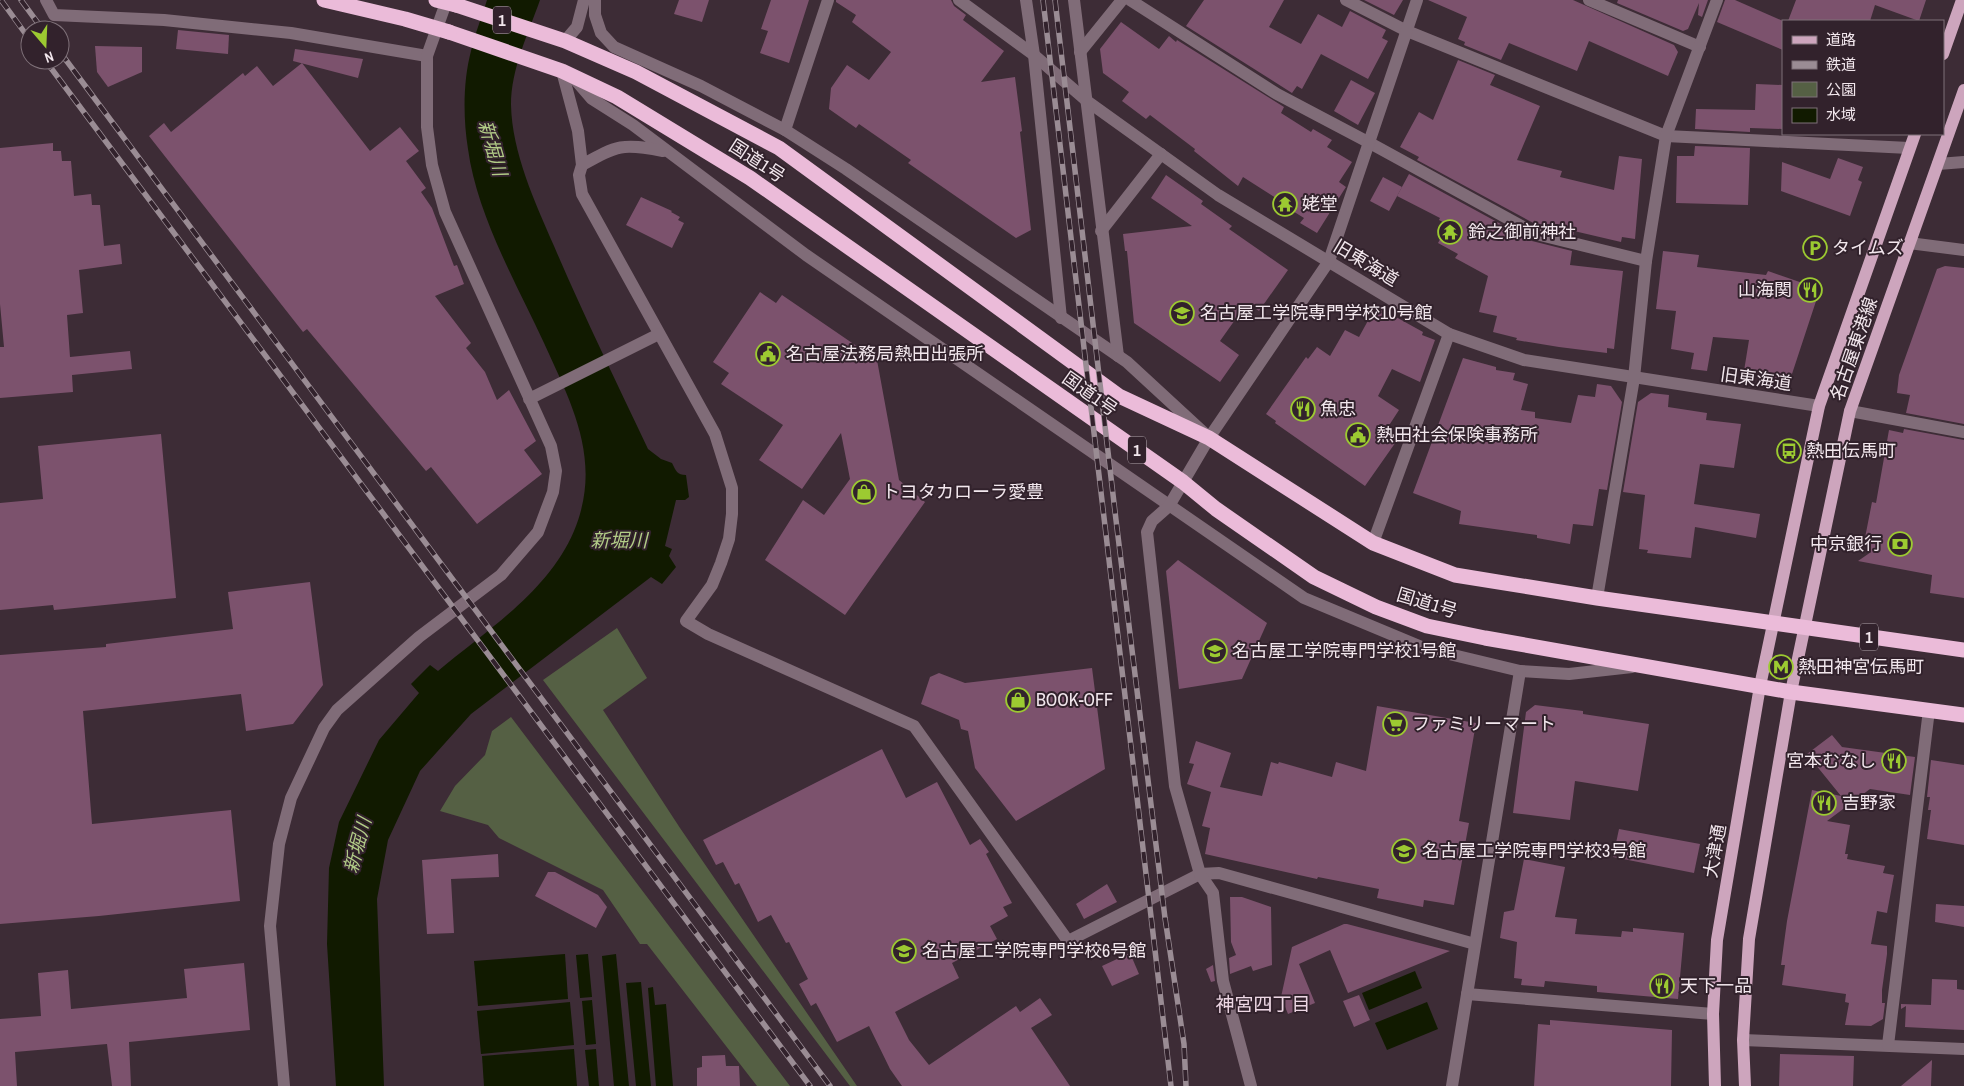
<svg xmlns="http://www.w3.org/2000/svg" width="1964" height="1086" font-family="'Archivo Narrow','Noto Sans JP',sans-serif">
	<style>
		.green { fill: #556044 }
		.water { fill: #111a00 }
		.building { fill: #7c526d }
		.lines { fill: none; stroke-linecap: round; stroke-linejoin: round }
		.minor { stroke: #806c78; stroke-width: 12 }
		.major { stroke: #cda5bd; stroke-width: 12 }
		.highway { stroke: #ebbbd9; stroke-width: 15 }
		.rail-casing { stroke: #9a8c94; stroke-width: 5.5 }
		.rail { stroke: #32222c; stroke-width: 4; stroke-dasharray: 11; stroke-linecap: butt }
		.highway-bridge { stroke: #ebbbd9; stroke-width: 15 }
		.labels { text-anchor: middle; stroke-width: 4; stroke-linejoin: round; paint-order: stroke }
		.shield { fill: #32222c; stroke: #b8acb3; stroke-width: 1 }
		.shield-label { font-size: 16px; font-weight: bold; fill: #f2e7ed }
		.street-label { font-size: 18px; fill: #f2e7ed; stroke: #32222c }
		.poi-label { font-size: 18px; fill: #f2e7ed; stroke: #32222c; text-anchor: start }
		.water-label { font-size: 19px; font-style: italic; fill: #b2cc87; stroke: #32222c }
		.neighbourhood-label { font-size: 19px; fill: #edd7e4; stroke: #32222c }
	</style>
	<rect width="100%" height="100%" fill="#3d2c36"/>
	<!-- green -->
	<g class="green">
		<path d="M617,628L647,678L603,710L680,828L857,1086H850L543,680Z"/>
		<path d="M511,717L790,1086H757L647,944H640L603,890L499,838L488,825L440,811L455,786L485,755L492,731Z"/>
	</g>
	<!-- water -->
	<g class="water">
		<path d="M487,0H540C528,34 511,69 511,105C512,153 535,202 554,246C583,314 616,381 648,449L661,459L672,463C676,471 677,475 686,475L689,497L685,500H676L665,546L672,549L669,556L676,567L662,584L651,577L471,714L420,771L388,840L377,899L384,1086H336L327,944L329,868L339,822L379,740L419,693L411,684L430,665L438,671C487,630 548,592 574,531C603,461 572,405 544,343C516,283 477,215 468,149C463,118 463,81 471,51C475,33 482,17 487,0Z"/>
		<path d="M565,954L568,999L478,1006L474,961Z"/>
		<path d="M588,954L592,997L580,998L576,955Z"/>
		<path d="M616,954L629,1086H614L602,956Z"/>
		<path d="M1415,971L1422,988L1369,1010L1362,993Z"/>
		<path d="M641,982L651,1086H636L626,983Z"/>
		<path d="M653,987L655,1005L666,1004L673,1086H656L648,988Z"/>
		<path d="M592,1000L596,1044L586,1045L582,1001Z"/>
		<path d="M570,1002L574,1045L481,1054L477,1011Z"/>
		<path d="M1427,1002L1438,1029L1387,1050L1375,1023Z"/>
		<path d="M574,1049L577,1086H484L482,1056Z"/>
		<path d="M596,1049L599,1086H589L585,1050Z"/>
	</g>
	<!-- building -->
	<g class="building">
		<path d="M679,0H709L702,22L674,14Z"/>
		<path d="M771,0H809L789,63L760,53L768,31L761,29Z"/>
		<path d="M836,0H951L954,6L966,15L963,20L1004,51L981,82L1015,77L1022,131L1020,132L1031,230L1016,238L908,163L911,160L859,124L856,128L829,109L831,88L847,65L869,80L891,52L852,22L856,15L836,2Z"/>
		<path d="M1204,0H1284L1269,27L1301,44L1318,14L1342,27L1350,11L1386,30L1382,38L1388,41L1368,79L1321,54L1302,89L1297,86L1292,93L1186,26Z"/>
		<path d="M1364,0H1403L1394,15Z"/>
		<path d="M1428,0H1573L1674,45L1678,52L1668,76L1589,41L1577,71L1509,43L1501,60L1464,45L1465,42L1458,39L1467,17Z"/>
		<path d="M1618,0H1708L1702,17L1698,15L1699,3L1688,29L1683,31L1617,3Z"/>
		<path d="M1725,0H1735L1783,21V50L1717,22Z"/>
		<path d="M1796,0H1926L1919,21L1875,5L1870,21H1788Z"/>
		<path d="M1121,22L1159,49L1169,36L1176,42L1177,40L1284,107L1281,113L1311,132L1313,129L1332,140L1327,147L1352,162L1339,182L1346,187L1344,190L1317,233L1300,223L1304,218L1275,200L1276,198L1243,177L1238,186L1194,151L1195,149L1150,115L1146,119L1122,101L1129,92L1103,73L1100,49Z"/>
		<path d="M178,30L229,35L228,54L176,49Z"/>
		<path d="M95,46L142,47V72L108,87L97,72Z"/>
		<path d="M295,49L363,59L358,78L293,61Z"/>
		<path d="M1458,60L1495,75L1490,85L1540,106L1517,160L1562,171L1560,177L1614,190L1619,156L1642,159L1635,239L1622,237L1621,242L1574,231V235L1539,226L1417,160L1419,157L1400,147L1419,112L1433,120Z"/>
		<path d="M302,63L370,151L400,127L419,151L406,161L426,188L421,192L432,208L454,266L457,265L464,284L435,296L471,343L466,348L485,372L497,400L509,390L536,441L524,450L542,474L477,524L431,467L426,471L307,329L303,332L149,136L164,123L171,132L243,73L245,76L257,66L273,86Z"/>
		<path d="M1351,80L1375,93L1358,125L1334,111Z"/>
		<path d="M1756,84L1783,85V129L1750,128V132L1695,129L1696,109L1755,110Z"/>
		<path d="M53,143V151H61L62,161H71L74,196L91,194L92,205H100L104,246L120,244L122,264L79,270L83,313L67,315L70,357L130,351L132,369L72,375L73,392L0,398V347H4L0,304V148Z"/>
		<path d="M1695,146L1750,148L1748,205L1676,203L1677,156H1694Z"/>
		<path d="M1838,158L1863,167L1858,180L1862,182L1850,216L1781,191L1782,162L1830,179Z"/>
		<path d="M1409,174L1532,241L1572,251L1570,265L1623,271L1614,349L1607,348V353L1559,347L1516,340L1517,338L1493,332L1497,316L1479,312L1488,276L1455,258L1458,254L1438,243L1448,225L1439,220L1440,218L1397,196Z"/>
		<path d="M1166,175L1203,201L1201,204L1232,226L1229,229L1288,270L1259,311L1247,303L1220,341L1239,355L1220,382L1134,323L1127,251H1125L1123,234L1192,226L1151,198Z"/>
		<path d="M1383,177L1402,187L1389,211L1370,201Z"/>
		<path d="M641,197L672,211L671,212L680,217L678,220L684,223L672,248L626,225Z"/>
		<path d="M1663,251L1699,255L1697,267L1766,275L1768,271L1820,289L1790,380L1782,384L1767,379L1768,375L1744,371L1749,340L1713,337L1707,371L1691,369L1694,353L1671,349L1676,311L1656,309Z"/>
		<path d="M1945,266L1964,268V424L1906,413L1910,395L1897,393L1899,375L1937,269Z"/>
		<path d="M760,292L776,303L782,295L877,360L899,480L925,502L845,615L765,560L803,500L824,515L850,479L841,433L802,489L759,460L783,425L721,384L729,373L713,362Z"/>
		<path d="M1376,306L1423,332L1422,335L1435,340L1420,382L1392,369L1378,396L1399,410L1386,430L1398,439L1365,486L1275,423L1276,421L1266,414L1306,357L1308,359L1317,347L1330,356L1345,330L1359,337Z"/>
		<path d="M1463,358L1496,367V370L1515,373L1513,380L1528,384L1521,410L1535,412V418L1571,423L1578,395L1595,397L1597,384L1611,386L1622,402L1607,490L1599,489L1593,526L1573,524L1570,544L1537,538V535L1459,524L1461,511L1413,493Z"/>
		<path d="M1651,393L1669,395L1668,407L1707,413L1706,420L1741,424L1734,468L1700,464L1694,504L1760,514L1756,538L1695,527L1691,558L1647,553L1648,550L1639,549L1645,495L1623,492L1638,402Z"/>
		<path d="M1904,429L1964,440V598L1930,593L1932,575L1858,561L1871,552L1864,543L1872,502L1876,503L1889,430L1903,433Z"/>
		<path d="M161,434L176,598L54,610L53,605L0,610V503L43,499L38,446Z"/>
		<path d="M1178,560L1267,623L1242,679L1179,689L1166,571Z"/>
		<path d="M310,582L323,685L293,724L246,731L241,694L83,711L92,824L231,810L240,901L99,916L0,924V655L106,647V644L233,629L228,592Z"/>
		<path d="M1092,668L1105,769L1016,821L975,768L968,731L961,729L959,720L921,704L930,677L939,673L965,683Z"/>
		<path d="M1535,705L1583,711V714L1649,724L1638,791L1575,781L1570,820L1513,813L1526,712Z"/>
		<path d="M1377,706L1476,723L1459,821L1469,823L1454,905L1424,900L1423,907L1377,898L1379,889L1318,877L1317,879L1205,854L1210,828L1202,826L1211,792L1187,784L1194,764L1189,763L1196,741L1231,753L1220,787L1262,796L1271,762L1278,764L1279,762L1332,777L1336,762L1366,771Z"/>
		<path d="M1832,735L1842,747L1915,757L1910,795L1870,789L1827,821L1850,825L1845,854H1848L1847,859L1885,866L1883,873L1894,875L1887,913L1877,911L1871,944L1887,946V954L1882,990V1003H1885L1883,1019L1871,1026L1845,1025L1849,1003L1845,1002L1846,994L1782,985L1785,965H1781L1787,921L1812,790L1841,796L1807,754Z"/>
		<path d="M882,749L906,798L937,782L970,845L980,839L989,852L986,854L1012,903L1003,907L1008,916L990,926L997,939L952,963L959,978L895,1012L909,1040L929,1065L1016,1006L1020,1012L1040,998L1052,1015L1031,1028L1070,1086H902L890,1069L869,1026L837,1042L816,1003L811,1006L799,984L808,979L789,942L786,943L771,915L758,922L739,883L735,885L723,862L716,865L703,840Z"/>
		<path d="M1931,760L1964,765V845L1927,839L1931,810H1928L1930,797H1927Z"/>
		<path d="M1619,829L1700,844L1694,873L1613,857Z"/>
		<path d="M498,854L499,877L451,879L454,933L427,934L422,860Z"/>
		<path d="M1524,859L1565,867L1555,917L1577,919L1575,934L1621,937L1622,931L1633,932V928L1684,933L1678,999L1597,992V986L1545,981L1544,987L1521,985L1522,979L1514,978L1517,942L1500,938L1504,912L1514,910Z"/>
		<path d="M548,872H555L598,895L607,907L596,928L535,896Z"/>
		<path d="M1107,884L1117,902L1084,919L1076,904Z"/>
		<path d="M1230,897H1242L1271,907L1272,965L1253,971L1251,966L1230,974L1229,958L1236,955L1231,942Z"/>
		<path d="M1936,904L1964,906V927L1935,922Z"/>
		<path d="M1344,924H1347L1450,951L1348,993L1330,950L1299,964L1315,1003L1288,1014L1281,997L1292,947Z"/>
		<path d="M1130,953L1139,974L1112,986L1102,966Z"/>
		<path d="M244,963L250,1030L129,1042L131,1086H112L107,1044L15,1052L17,1086H0V1019L41,1016L38,973L68,970L71,1009L187,998L184,969Z"/>
		<path d="M1213,965L1215,981L1211,982L1206,969Z"/>
		<path d="M1932,979L1957,980V989L1964,990V1030L1905,1027L1906,1006L1901,1009V1004L1931,1005Z"/>
		<path d="M1359,995L1370,1020L1354,1027L1343,1001Z"/>
		<path d="M1550,1020L1672,1030L1671,1086H1534L1538,1024L1550,1025Z"/>
		<path d="M1780,1054L1854,1056L1853,1086H1779Z"/>
		<path d="M725,1055L726,1066H739L740,1086H697V1068L702,1067V1056Z"/>
		<path d="M1932,1060L1931,1086H1901Z"/>
	</g>
	<g class="lines">
		<!-- minor -->
		<g class="minor">
			<path d="M46,0L54,15L164,20L291,33L427,56V127L432,165L445,212L551,446L556,471L553,492L538,532L501,575L419,637L337,710L324,728L291,798L279,844L270,926L284,1086"/>
			<path d="M595,0V15L601,33L614,47L701,86L785,130L846,169L1127,362L1204,433"/>
			<path d="M959,0L1034,55L1087,101L1218,195L1449,334L1524,360L1819,406"/>
			<path d="M1026,0L1034,55L1061,318"/>
			<path d="M1074,0L1118,356"/>
			<path d="M1130,0L1277,94L1368,142L1536,234L1646,261"/>
			<path d="M1346,0L1407,31L1666,136L1909,148"/>
			<path d="M1589,0L1700,47"/>
			<path d="M565,41L577,27L584,0"/>
			<path d="M1080,52L1122,0"/>
			<path d="M427,56L447,0"/>
			<path d="M562,71L578,131L582,165L579,175L582,194L715,434L732,488V514L729,539L721,563L712,585L686,621L708,634L914,726L1068,941L1200,874L1219,873L1475,944"/>
			<path d="M573,77L592,99L633,125L806,255L1304,598L1424,648L1520,671L1569,674L1632,667"/>
			<path d="M785,130L828,0"/>
			<path d="M1938,164L1964,162"/>
			<path d="M582,165C618,145 622,143 663,151"/>
			<path d="M1101,231L1161,154"/>
			<path d="M1909,243L1964,250"/>
			<path d="M529,399L659,334"/>
			<path d="M1850,411L1964,432"/>
			<path d="M1373,543L1449,334"/>
			<path d="M1597,598L1634,378L1646,261L1666,136L1717,0"/>
			<path d="M1467,994L1713,1014"/>
			<path d="M1743,1040L1964,1049"/>
			<path d="M1888,1045L1929,710"/>
			<path d="M1251,1086L1223,981L1213,893L1200,874L1175,786L1147,532L1152,521L1169,506L1209,438L1329,261L1417,0"/>
			<path d="M1452,1086L1520,671"/>
		</g>
		<!-- major -->
		<g class="major">
			<path d="M1943,54L1962,0"/>
			<path d="M1715,1086L1713,1014L1717,940L1760,686L1819,406L1915,134"/>
			<path d="M1745,1086L1743,1040L1749,939L1791,692L1850,411L1964,90"/>
		</g>
		<!-- highway -->
		<g class="highway">
			<path d="M456,5L565,41L636,72L779,148L1119,396L1209,438L1373,543L1455,575L1597,598L1964,650"/>
			<path d="M449,32L562,71L617,97L750,178L1183,482L1216,509L1314,577L1376,607L1427,626L1485,638L1791,692L1964,715"/>
		</g>
		<!-- rail casing -->
		<g class="rail-casing">
			<g id="rail">
				<path d="M1,0L30,40"/>
				<path d="M21,0L43,30"/>
				<path d="M1043,0L1171,1086"/>
				<path d="M1055,0L1116,520L1165,918L1184,1044L1186,1086"/>
				<path d="M60,52L830,1086"/>
				<path d="M45,60L810,1086"/>
			</g>
		</g>
		<!-- rail -->
		<use href="#rail" class="rail"/>
		<!-- highway-bridge -->
		<g class="highway-bridge">
			<path d="M324,0L405,19L449,32"/>
			<path d="M436,0L456,5"/>
		</g>
	</g>
	<!-- icons -->
	<defs>
		<g id="temple-ring" transform="scale(1.25)"><circle r="9.5" fill="#32222c" stroke="#9cca31" stroke-width="1.5"/><path d="M0-6L5-2H3V0L6.5 2.5H4V6H1.5V3h-3V6H-4V2.5H-6.5L-3 0V-2H-5Z" fill="#9cca31"/></g>
		<g id="parking-ring" transform="scale(1.25)"><circle r="9.5" fill="#32222c" stroke="#9cca31" stroke-width="1.5"/><path d="M-3.5-5.5H1a3.5 3.5 0 0 1 0 7H-1V5.5H-3.5ZM-1-3.4V-.6H.8a1.4 1.4 0 0 0 0-2.8Z" fill="#9cca31"/></g>
		<g id="restaurant-ring" transform="scale(1.25)"><circle r="9.5" fill="#32222c" stroke="#9cca31" stroke-width="1.5"/><path d="M-5-6h1v4h1v-4h1v4h1v-4h1v5L-1.5 .5V6h-2V.5L-5-1ZM5-6V6H3V1.5H1.5Q1.5-4 5-6Z" fill="#9cca31"/></g>
		<g id="school-ring" transform="scale(1.25)"><circle r="9.5" fill="#32222c" stroke="#9cca31" stroke-width="1.5"/><path d="M0-5L7-2L0 1L-7-2ZM-4 1L0 2.5L4 1V4Q0 6-4 4Z" fill="#9cca31"/></g>
		<g id="civic-ring" transform="scale(1.25)"><circle r="9.5" fill="#32222c" stroke="#9cca31" stroke-width="1.5"/><path d="M-.6-6.5H3V-4.5H.6V-3L4-1V1h2V6H-6V1h2V-1L-.6-3ZM-1.2 2.5V6h2.4V2.5Z" fill="#9cca31"/></g>
		<g id="bus-ring" transform="scale(1.25)"><circle r="9.5" fill="#32222c" stroke="#9cca31" stroke-width="1.5"/><path d="M-5-6H5V4H4V6H2V4H-2V6H-4V4H-5ZM-3.5-4V0h7V-4ZM-3.5 1.2v1.5H-2V1.2ZM2 1.2v1.5H3.5V1.2Z" fill="#9cca31"/></g>
		<g id="shop-ring" transform="scale(1.25)"><circle r="9.5" fill="#32222c" stroke="#9cca31" stroke-width="1.5"/><path d="M-5-2.5h2.3a2.7 3.5 0 0 1 5.4 0H5L5.5 6h-11ZM-1.5-2.5h3a1.5 2.3 0 0 0-3 0Z" fill="#9cca31"/></g>
		<g id="bank-ring" transform="scale(1.25)"><circle r="9.5" fill="#32222c" stroke="#9cca31" stroke-width="1.5"/><path d="M-6-4H6V4H-6ZM0-2.3a2.3 2.3 0 1 0 0 4.6a2.3 2.3 0 1 0 0-4.6Z" fill="#9cca31"/></g>
		<g id="metro-ring" transform="scale(1.25)"><circle r="9.5" fill="#32222c" stroke="#9cca31" stroke-width="1.5"/><path d="M-5.5 5V-5H-3L0 0L3-5H5.5V5H3V-.5L0 4L-3-.5V5Z" fill="#9cca31"/></g>
		<g id="supermarket-ring" transform="scale(1.25)"><circle r="9.5" fill="#32222c" stroke="#9cca31" stroke-width="1.5"/><path d="M-6-5.5h2.5l.6 2H6L4.5 2H-2.5L-4.4-4H-6ZM-1.5 3.2a1.3 1.3 0 1 0 .1 0ZM3 3.2a1.3 1.3 0 1 0 .1 0Z" fill="#9cca31"/></g>
	</defs>
	<g fill-rule="evenodd">
		<use href="#temple-ring" x="1285" y="204"/>
		<use href="#temple-ring" x="1450" y="232"/>
		<use href="#parking-ring" x="1815" y="248"/>
		<use href="#restaurant-ring" x="1810" y="290"/>
		<use href="#school-ring" x="1182" y="313"/>
		<use href="#civic-ring" x="768" y="354"/>
		<use href="#restaurant-ring" x="1303" y="409"/>
		<use href="#civic-ring" x="1358" y="435"/>
		<use href="#bus-ring" x="1789" y="451"/>
		<use href="#shop-ring" x="864" y="492"/>
		<use href="#bank-ring" x="1900" y="544"/>
		<use href="#school-ring" x="1215" y="651"/>
		<use href="#metro-ring" x="1781" y="667"/>
		<use href="#shop-ring" x="1018" y="700"/>
		<use href="#supermarket-ring" x="1395" y="724"/>
		<use href="#restaurant-ring" x="1894" y="761"/>
		<use href="#restaurant-ring" x="1824" y="803"/>
		<use href="#school-ring" x="1404" y="851"/>
		<use href="#school-ring" x="904" y="951"/>
		<use href="#restaurant-ring" x="1662" y="986"/>
	</g>
	<g class="labels">
		<!-- shield labels -->
		<g class="shield">
			<rect x="493" y="6.5" width="18" height="27" rx="4"/>
			<rect x="1128" y="436.5" width="18" height="27" rx="4"/>
			<rect x="1860" y="623.5" width="18" height="27" rx="4"/>
		</g>
		<g class="shield-label">
			<text x="502" y="26">1</text>
			<text x="1137" y="456">1</text>
			<text x="1869" y="643">1</text>
		</g>
		<!-- street labels -->
		<g class="street-label">
			<text transform="translate(757 161) rotate(33)" y="6">国道1号</text>
			<text transform="translate(1366 263) rotate(31)" y="6">旧東海道</text>
			<text transform="translate(1854 349) rotate(-71)" y="6">名古屋東港線</text>
			<text transform="translate(1756 379) rotate(8)" y="6">旧東海道</text>
			<text transform="translate(1090 394) rotate(35)" y="6">国道1号</text>
			<text transform="translate(1427 603) rotate(17)" y="6">国道1号</text>
			<text transform="translate(1715 851) rotate(-80)" y="6">大津通</text>
		</g>
		<!-- poi labels -->
		<g class="poi-label">
			<text x="1302" y="210">姥堂</text>
			<text x="1468" y="238">鈴之御前神社</text>
			<text x="1832" y="254">タイムズ</text>
			<text x="1792" y="296" text-anchor="end">山海関</text>
			<text x="1200" y="319">名古屋工学院専門学校10号館</text>
			<text x="786" y="360">名古屋法務局熱田出張所</text>
			<text x="1320" y="415">魚忠</text>
			<text x="1376" y="441">熱田社会保険事務所</text>
			<text x="1806" y="457">熱田伝馬町</text>
			<text x="882" y="498">トヨタカローラ愛豊</text>
			<text x="1882" y="550" text-anchor="end">中京銀行</text>
			<text x="1232" y="657">名古屋工学院専門学校1号館</text>
			<text x="1798" y="673">熱田神宮伝馬町</text>
			<text x="1036" y="706">BOOK-OFF</text>
			<text x="1412" y="730">ファミリーマート</text>
			<text x="1876" y="767" text-anchor="end">宮本むなし</text>
			<text x="1842" y="809">吉野家</text>
			<text x="1422" y="857">名古屋工学院専門学校3号館</text>
			<text x="922" y="957">名古屋工学院専門学校6号館</text>
			<text x="1680" y="992">天下一品</text>
		</g>
		<!-- water labels -->
		<g class="water-label">
			<text transform="translate(493 148) rotate(74)" y="7">新堀川</text>
			<text x="619" y="547">新堀川</text>
			<text transform="translate(357 845) rotate(-75)" y="7">新堀川</text>
		</g>
		<!-- neighbourhood labels -->
		<g class="neighbourhood-label">
			<text x="1263" y="1011">神宮四丁目</text>
		</g>
	</g>
	<!-- legend -->
	<rect x="1782" y="20" width="162" height="115" fill="#32222c" stroke="#7f7179"/>
	<rect x="1792" y="36" width="25" height="8" fill="#cda5bd" stroke="#7f7179"/>
	<text x="1826" y="45" font-size="15" fill="#f2e7ed">道路</text>
	<rect x="1792" y="61" width="25" height="8" fill="#9a8c94" stroke="#7f7179"/>
	<text x="1826" y="70" font-size="15" fill="#f2e7ed">鉄道</text>
	<rect x="1792" y="82" width="25" height="15" fill="#556044" stroke="#7f7179"/>
	<text x="1826" y="95" font-size="15" fill="#f2e7ed">公園</text>
	<rect x="1792" y="108" width="25" height="15" fill="#111a00" stroke="#7f7179"/>
	<text x="1826" y="120" font-size="15" fill="#f2e7ed">水域</text>
	<!-- north arrow -->
	<g transform="translate(45 45) rotate(161)"><circle r="24" fill="#32222c" stroke="#7f7179"/>
	<path d="M0-4L9 19L0 12L-9 19Z" fill="#9cca31"/>
	<text y="-8" font-size="14" font-weight="bold" text-anchor="middle" fill="#f2e7ed">N</text>
	</g>
</svg>
